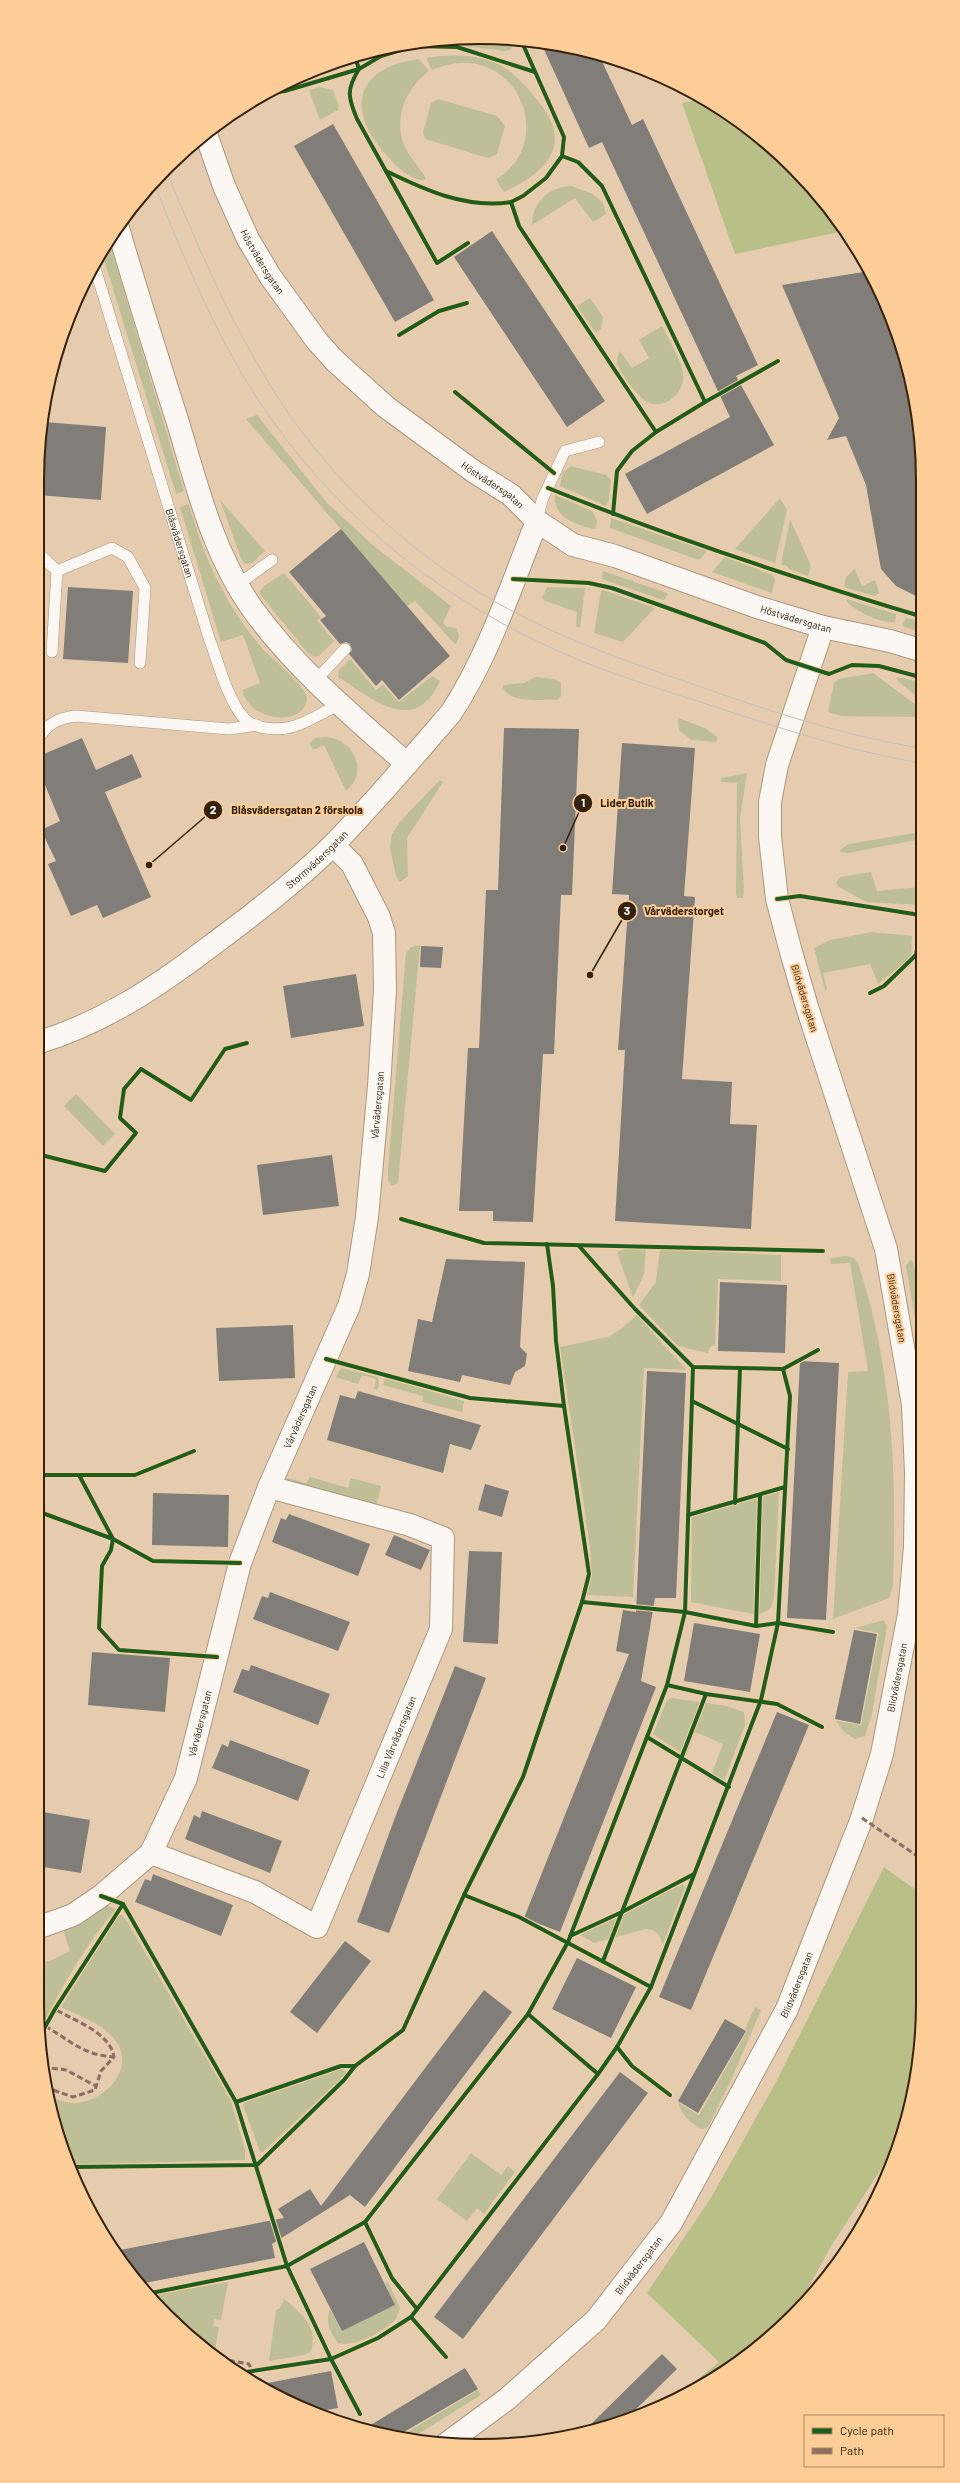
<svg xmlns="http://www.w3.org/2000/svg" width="960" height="2483" font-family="Barlow,sans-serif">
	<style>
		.green { fill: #bebf96 }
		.forest { fill: #b8c087 }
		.building { fill: #817e79 }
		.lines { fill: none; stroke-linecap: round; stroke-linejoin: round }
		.service-casing { stroke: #ac9780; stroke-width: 12 }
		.minor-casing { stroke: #ac9780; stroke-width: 24 }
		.service { stroke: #fbf7f3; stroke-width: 11 }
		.minor { stroke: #fbf7f3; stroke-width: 22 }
		.tram { stroke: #c7c0b8; stroke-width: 1 }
		.quiet { stroke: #8d6e63; stroke-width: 3; stroke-dasharray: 6 3; stroke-linecap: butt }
		.cycleway-casing { stroke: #fdcd98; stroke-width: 6 }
		.cycleway { stroke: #1b5e20; stroke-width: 4 }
		.labels { text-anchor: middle; stroke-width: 4; stroke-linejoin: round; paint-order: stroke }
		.street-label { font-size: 10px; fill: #34220c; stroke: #fdcd98 }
		.rim { fill: none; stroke: #34220c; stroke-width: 2 }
		.leader { fill: none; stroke: #34220c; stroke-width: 1.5 }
		.callout-dot { fill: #34220c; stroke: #fdcd98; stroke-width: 1.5 }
		.mark-label { font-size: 12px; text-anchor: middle; font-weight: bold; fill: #fff }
		.callout-label { font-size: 11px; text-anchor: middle; font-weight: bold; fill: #34220c; stroke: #fdcd98; stroke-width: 4; stroke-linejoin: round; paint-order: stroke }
	</style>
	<rect width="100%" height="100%" fill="#e6ccaf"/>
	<!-- green -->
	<g class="green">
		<path d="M509,38L513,39L514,42L511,49L506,51L464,46L461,40Z"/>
		<path d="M438,56C458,55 480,55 498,64C511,70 524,84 533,95C574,140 553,169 504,192L496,179C549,149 528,67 468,63C456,62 443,66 432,70L426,58Z"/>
		<path d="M419,59L429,71C405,89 393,119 405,147C410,158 420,168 426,178L425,180C412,181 398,168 390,159C347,114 350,69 419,59Z"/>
		<path d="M320,87L333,90L339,106L338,110L320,120L309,90Z"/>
		<path d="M438,99L497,116L505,126L497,154L488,158L425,139L423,132L431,103Z"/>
		<path d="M571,186L593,194L603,203L606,214L593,222L575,198L532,225C532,202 549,187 571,186Z"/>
		<path d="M109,241L184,491L176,494L102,253Z"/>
		<path d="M590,298L603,317L601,329L596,333L577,306Z"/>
		<path d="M662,326C669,341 681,358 683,374C686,392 665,411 647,402C639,398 619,372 617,363C617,359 618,355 620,351L632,368L649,358L639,340Z"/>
		<path d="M257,415L327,503L374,546L451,606L443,623L447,627L457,628L459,637L456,645L415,601L407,606L246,419Z"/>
		<path d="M571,466L606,475L611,480L609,500L606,506L560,486L563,472Z"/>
		<path d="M555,495L592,511L597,521L595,529C577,525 553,518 555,495Z"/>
		<path d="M780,498L787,510L775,563L735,549Z"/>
		<path d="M220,500L265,551L252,563L245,564L241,558Z"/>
		<path d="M189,504C203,557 227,608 263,649C272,658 307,688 307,698C306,727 250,723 242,690L260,683L243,635L221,642L180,507Z"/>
		<path d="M611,518L701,549L707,551L699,560L610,528Z"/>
		<path d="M790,519L811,566L808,576L789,569L787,566L781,564Z"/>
		<path d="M725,557L773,575L775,580L772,593L712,572Z"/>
		<path d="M855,569L862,586L875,580L879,593L875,596L844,587L846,577Z"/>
		<path d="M603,571L667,593L668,595L664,600L660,599L602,579Z"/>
		<path d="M284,573L321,617L317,620L334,641L319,656L314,657L307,652L259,593L264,586Z"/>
		<path d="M547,587L585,588L580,628L576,627L577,612L543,600L542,598Z"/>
		<path d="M603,590L655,608L623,642L594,633L601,591Z"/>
		<path d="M846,599L896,614L895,622C886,625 849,610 846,599Z"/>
		<path d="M906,618L920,621V632L902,626Z"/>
		<path d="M350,659L376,690L383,685L399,702L432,676L440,681C415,737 373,699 338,677L339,670Z"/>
		<path d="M873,673L916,705L915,717L842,716L828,712L834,683L838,679Z"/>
		<path d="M535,677L555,679L561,683V696L557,700C541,699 512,704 503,688V685L524,683Z"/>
		<path d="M898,677L920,682V699L898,681L896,678Z"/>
		<path d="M678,718L705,728L717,737V742L691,740L679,730Z"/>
		<path d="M325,737C353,738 370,771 346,791L324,745L313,750L309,743L316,738Z"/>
		<path d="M747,773L740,818L744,892L743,898H737L736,894L737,783L721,782L722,778Z"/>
		<path d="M440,780L443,782L407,838L408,876L400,882L396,876L390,848L392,834L403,818Z"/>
		<path d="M914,833L916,840L848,853L841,852L840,850L849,844Z"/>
		<path d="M871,872L877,891L920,887V905L866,902L839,887L836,883L840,877Z"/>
		<path d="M872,932L912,936L911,957L878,984L870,964L823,973L827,989L825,990L814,948L830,940Z"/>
		<path d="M420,945L398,1183L392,1186L388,1180V1170L406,953L411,947Z"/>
		<path d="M76,1094L115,1134L103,1146L64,1106Z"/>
		<path d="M627,1248L646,1249L644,1274L633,1298L617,1252Z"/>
		<path d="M660,1249L781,1255V1281L718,1279L715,1345L710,1347L708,1353L678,1346L639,1305L656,1282Z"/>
		<path d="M846,1256L854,1258L858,1263C893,1369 897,1475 893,1585L889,1598L833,1619L848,1372L868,1371L850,1263L830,1264L831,1258Z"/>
		<path d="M910,1260L913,1261L917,1279L921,1278V1353L906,1266Z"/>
		<path d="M637,1315L686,1370L644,1368L633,1597L586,1595L591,1562L590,1547L560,1347L608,1337L621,1329Z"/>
		<path d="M341,1368L378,1377L379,1386L377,1390L374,1389L376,1379L362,1375L358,1384L336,1377Z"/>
		<path d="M385,1378L464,1401L462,1412L422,1402L423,1396L383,1385Z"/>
		<path d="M310,1477L348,1488L351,1478L381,1486L376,1507L286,1480L288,1478L306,1483Z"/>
		<path d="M779,1490L774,1599L770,1609L758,1615L691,1602L692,1510Z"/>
		<path d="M884,1620L887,1626L872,1714L865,1736L855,1739L845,1733L836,1721L861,1725L879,1633L855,1628Z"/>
		<path d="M671,1698L727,1706L744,1712L745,1725L724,1781L712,1773L723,1744L695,1732L686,1756L653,1734L667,1700Z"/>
		<path d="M683,1884L685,1887L663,1944C659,1934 657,1930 646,1929L594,1943L580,1935V1930Z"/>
		<path d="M106,1905L116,1909C86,1944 61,1988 40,2030L37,1964L52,1960L70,1951L63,1929Z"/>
		<path d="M119,1914L122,1915L128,1923L231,2101L245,2150V2160L69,2165L61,2146L47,2095C57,2099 66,2104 76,2103C103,2101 132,2073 119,2046C109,2026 80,2016 61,2007Z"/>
		<path d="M755,2007L761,2010L732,2078L708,2127L702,2129C692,2124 680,2114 678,2102L699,2115L747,2031L745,2029Z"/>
		<path d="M342,2069L347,2072L344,2076L263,2152H260L243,2105L246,2102Z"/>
		<path d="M471,2153L501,2175L508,2166L515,2172L484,2214L477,2208L467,2221L437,2199Z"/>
		<path d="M228,2282L221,2320L214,2319L213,2326L219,2327L215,2351L211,2353L188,2336L148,2296Z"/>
		<path d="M388,2282L400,2308L396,2319C384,2331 355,2348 338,2343C330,2333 325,2321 330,2309L342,2331L395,2305L385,2283Z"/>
		<path d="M284,2299C300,2311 321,2330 310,2352L304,2355L269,2361L276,2310L280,2308Z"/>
		<path d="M478,2390L481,2395L410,2439L399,2437Z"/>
	</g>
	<!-- forest -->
	<g class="forest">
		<path d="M702,99L726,112L813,188L844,231L735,254L682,103Z"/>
		<path d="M884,1867L923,1895V2003L908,2118L899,2141L830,2248L793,2316L726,2371L671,2401L719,2362L647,2293L712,2196L776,2082Z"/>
	</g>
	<!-- building -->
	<g class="building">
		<path d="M541,43L598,53L632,125L643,119L758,365L736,376L774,445L647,514L625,474L730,417L602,142L589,148Z"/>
		<path d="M333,124L434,300L395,322L294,146Z"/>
		<path d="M492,231L605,401L567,427L454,257Z"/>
		<path d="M870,271L889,310L909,404H914L919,422V428L912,430L919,470L920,598L896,586L881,569L866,485L846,436L827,440L839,418L782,285Z"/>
		<path d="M45,422L106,427L101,500L37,495Z"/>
		<path d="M341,529L450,656L399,700L382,680L376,686L349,654L352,650L350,644L346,642L340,644L320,620L326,616L289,572Z"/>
		<path d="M68,587L133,591L128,663L63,659Z"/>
		<path d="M504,728L579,729L572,895H561L554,1054H543L533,1222L493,1221V1211H459L468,1048H479L486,890H498Z"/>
		<path d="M82,738L96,770L132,754L142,777L105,792L151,897L103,918L97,905L71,916L48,864L56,861L41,830L60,821L38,768L39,756Z"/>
		<path d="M622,743L695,748L684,896L695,897L682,1079L732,1082L730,1124L757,1125L751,1229L615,1221L625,1050H618L629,895L612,894Z"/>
		<path d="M421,946L443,947L441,968L420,967Z"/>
		<path d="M356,974L364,1026L291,1038L283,986Z"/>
		<path d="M332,1155L339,1206L263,1215L257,1165Z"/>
		<path d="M446,1259L525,1262L520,1347L527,1354L525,1366L515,1372L510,1385L462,1375L460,1382L408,1371L418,1319L432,1322Z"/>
		<path d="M720,1282L787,1285L785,1353L718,1351Z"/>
		<path d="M293,1325L295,1378L219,1381L216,1328Z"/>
		<path d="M800,1361L839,1363L826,1620L787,1618Z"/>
		<path d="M647,1371L686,1373L676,1598H655L641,1681L656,1687L560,1932L524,1918L629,1654L616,1651L623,1610L636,1612Z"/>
		<path d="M358,1391L481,1425L471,1450L450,1444L443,1473L327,1440L340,1395L355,1399Z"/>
		<path d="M485,1484L509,1491L502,1517L478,1510Z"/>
		<path d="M153,1493L229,1495L228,1547L152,1545Z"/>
		<path d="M289,1514L370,1544L358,1576L272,1542L281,1518L286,1520Z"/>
		<path d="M394,1535L430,1550L421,1570L385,1555Z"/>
		<path d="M469,1551L502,1552L498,1644L463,1642Z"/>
		<path d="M270,1592L350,1622L338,1651L253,1619L262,1596L268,1598Z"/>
		<path d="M694,1623L760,1634L750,1692L684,1681Z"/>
		<path d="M854,1630L877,1634L860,1724L835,1719Z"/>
		<path d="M92,1652L170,1658L165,1712L88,1705Z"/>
		<path d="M251,1665L330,1694L318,1725L233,1692L242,1669L249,1671Z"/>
		<path d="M455,1666L486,1678L389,1933L357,1922L394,1820Z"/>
		<path d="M777,1712L809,1725L691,2010L659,1997Z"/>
		<path d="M230,1740L310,1770L298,1801L212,1768L222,1744L228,1747Z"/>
		<path d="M37,1811L90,1820L81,1873L37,1866Z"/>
		<path d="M202,1811L282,1841L270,1873L185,1839L194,1815L200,1818Z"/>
		<path d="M153,1874L233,1905L221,1936L135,1902L145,1879L151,1881Z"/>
		<path d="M345,1941L371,1961L317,2033L290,2012Z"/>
		<path d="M577,1958L636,1987L611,2038L552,2009Z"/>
		<path d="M484,1990L512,2012L365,2207L350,2195L272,2244L275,2258L139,2284L115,2251L284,2218L278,2209L310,2189L321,2206Z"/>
		<path d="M725,2019L746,2031L698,2113L678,2101Z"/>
		<path d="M620,2072L648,2093L463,2339L434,2317Z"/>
		<path d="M364,2242L395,2305L342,2331L310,2269Z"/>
		<path d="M662,2354L677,2369L625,2420L582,2433Z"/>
		<path d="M465,2368L478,2389L397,2436L364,2429Z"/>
		<path d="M331,2371L338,2408L314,2412L257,2385Z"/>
	</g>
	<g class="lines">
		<!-- service casing -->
		<g class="service-casing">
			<g id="service">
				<path id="s1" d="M94,265L209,638C218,661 227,698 243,717C254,730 280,731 295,726C310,721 325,712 339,704"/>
				<path d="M537,521L542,500L565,451L599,442"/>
				<path d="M37,552L57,571"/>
				<path d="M237,585L272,560"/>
				<path d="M52,652L57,571L112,548L128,557L145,588L140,663"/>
				<path d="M315,681L345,649"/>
				<path d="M37,741C47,724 57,718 76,716L229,729L257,725"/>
			</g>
		</g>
		<!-- minor casing -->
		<g class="minor-casing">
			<g id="minor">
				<path id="s2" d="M206,134L224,186L248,239L270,276L317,341L335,361L386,407L473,471L511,495L537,521L573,545L615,556L757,607L823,627L890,641L920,650"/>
				<path d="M118,228C137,294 158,360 179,426C198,490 214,556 254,611C297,670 353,716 407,764"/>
				<path id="s3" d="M37,1043C102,1023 154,989 208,948C251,916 296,882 334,844C375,802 413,757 451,713C488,657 512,584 537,521"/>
				<path id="s4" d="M151,1853L255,1892L317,1927L441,1629L443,1538L410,1525L269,1487"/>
				<path id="s5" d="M37,1928L73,1915L101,1896L151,1853L186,1778L240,1563L269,1487L349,1306L358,1274L367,1217L379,1086L385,990L384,933L379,917L352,864L333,845"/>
				<path id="s6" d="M446,2444L507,2399L596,2320L671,2223L787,2009L862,1818L882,1754L909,1614L915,1547L916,1473L913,1405L886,1249L808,1010L791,952L777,899L770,837V802L777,765L823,627"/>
			</g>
		</g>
		<!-- service -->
		<use href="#service" class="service"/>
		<!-- minor -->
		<use href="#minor" class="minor"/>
		<!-- tram -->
		<g class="tram">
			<path d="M166,170C195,240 225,310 264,375C322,474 412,559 514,612C569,641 628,662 687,682C763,709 840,735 920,748"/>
			<path d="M154,183C183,256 213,329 255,395C326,505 427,590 545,645C593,668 644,684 694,700C768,724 843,750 920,763"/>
		</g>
		<!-- quiet -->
		<g class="quiet">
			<path d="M862,1818L923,1860"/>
			<path d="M45,2026C71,2041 83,2055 114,2057"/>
			<path d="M43,2067L66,2070L96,2086"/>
			<path d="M45,2087L73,2097L95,2090L101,2071L114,2057C110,2032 74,2021 55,2009"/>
			<path d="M220,2359L249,2364L252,2371"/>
		</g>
		<!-- cycleway casing -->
		<g class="cycleway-casing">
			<g id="cycleway">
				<path d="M355,57L359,69C346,90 348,97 357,119L437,263L468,243"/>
				<path d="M264,94L285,91L359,69L381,56L414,46L457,47L535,72"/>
				<path d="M562,156L578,162L602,186L705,402L778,361"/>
				<path d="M386,171C425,190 466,209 511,202L519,226L656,432L705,402"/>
				<path d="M511,202L523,196L546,178L562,156L564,137L521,40"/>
				<path d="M399,335L439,311L467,303"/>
				<path d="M455,392L554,473"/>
				<path d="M548,488C669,537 794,578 920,616"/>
				<path d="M613,514L617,471L632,451L656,432"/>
				<path d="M513,579L589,583L612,588L765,643L786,660L829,674L852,665L879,666L920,677"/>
				<path d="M777,899L800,896L920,915"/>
				<path d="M870,993L884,986L916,955L920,934"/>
				<path d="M37,1154L105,1171L136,1133L120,1118L124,1089L141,1069L191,1100L225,1049L247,1043"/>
				<path d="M401,1219L484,1243L823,1251"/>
				<path d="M579,1246L635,1309L693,1367L783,1369L818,1350"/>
				<path d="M326,1359L470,1398L564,1406"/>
				<path d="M692,1401L788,1449"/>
				<path d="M79,1475L113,1539L111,1550L102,1566L99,1628L119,1650L217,1657"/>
				<path d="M37,1477L46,1475H135L194,1451"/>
				<path d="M735,1503L740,1368"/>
				<path d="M37,1511L113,1539L153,1561L240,1563"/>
				<path d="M688,1515L785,1487"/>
				<path d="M582,1602L685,1612L756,1626L778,1623L833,1632"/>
				<path d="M756,1626L760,1495"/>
				<path d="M667,1685L706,1694L777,1704L822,1727"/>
				<path d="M647,1737L729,1787"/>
				<path d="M464,1895L519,1917L651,1987"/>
				<path d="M101,1896L123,1904L236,2102L287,2266L331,2359L360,2414"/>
				<path d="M570,1936L622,1912L694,1874"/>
				<path d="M603,1961L706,1694"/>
				<path d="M528,2014L598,2074"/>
				<path d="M40,2036L55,2009L123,1904"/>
				<path d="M617,2047L632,2066L670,2095"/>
				<path d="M236,2102L341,2066H355"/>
				<path d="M70,2167L257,2165L344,2080L355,2066L403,2030L464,1895L523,1777L582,1602L589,1574L564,1406L556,1341L553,1286L547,1244"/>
				<path d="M365,2222L392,2278L417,2309"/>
				<path d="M146,2294L287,2266L365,2222L528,2014L568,1942L667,1685L685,1612L693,1367"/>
				<path d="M411,2317L446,2357"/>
				<path d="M240,2373L331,2359L378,2338L411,2317L598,2074L617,2047L651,1987L761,1700L778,1623L790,1396L783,1369"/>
			</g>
		</g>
		<!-- cycleway -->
		<use href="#cycleway" class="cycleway"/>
	</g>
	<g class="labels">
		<!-- street labels -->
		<g class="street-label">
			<text dy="4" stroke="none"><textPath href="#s2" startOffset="140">Höstvädersgatan</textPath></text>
			<text dy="4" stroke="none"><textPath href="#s2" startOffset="464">Höstvädersgatan</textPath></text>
			<text dy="4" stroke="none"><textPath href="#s1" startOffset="291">Blåsvädersgatan</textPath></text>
			<text dy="4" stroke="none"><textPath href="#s2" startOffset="800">Höstvädersgatan</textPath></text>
			<text dy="4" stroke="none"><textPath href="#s3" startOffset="337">Stormvädersgatan</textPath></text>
			<text transform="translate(805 998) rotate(73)" y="4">Blidvädersgatan</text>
			<text dy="4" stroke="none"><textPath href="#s5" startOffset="925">Vårvädersgatan</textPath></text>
			<text transform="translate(897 1308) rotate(80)" y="4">Blidvädersgatan</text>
			<text dy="4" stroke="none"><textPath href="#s5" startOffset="601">Vårvädersgatan</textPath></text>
			<text dy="4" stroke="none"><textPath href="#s6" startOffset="911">Blidvädersgatan</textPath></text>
			<text dy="4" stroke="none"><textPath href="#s5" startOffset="277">Vårvädersgatan</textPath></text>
			<text dy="4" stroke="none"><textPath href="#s4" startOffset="388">Lilla Vårvädersgatan</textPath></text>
			<text dy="4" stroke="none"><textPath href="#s6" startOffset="587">Blidvädersgatan</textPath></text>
			<text dy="4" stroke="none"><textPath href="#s6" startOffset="264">Blidvädersgatan</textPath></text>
		</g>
	</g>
	<!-- crop -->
	<path d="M0 0H960V2483H0ZM480 44H480A436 436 0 0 1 916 480V2003A436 436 0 0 1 480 2439H480A436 436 0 0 1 44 2003V480A436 436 0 0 1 480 44Z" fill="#fdcd98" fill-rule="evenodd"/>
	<path class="rim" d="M480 44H480A436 436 0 0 1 916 480V2003A436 436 0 0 1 480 2439H480A436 436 0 0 1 44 2003V480A436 436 0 0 1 480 44Z"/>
	<!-- callouts -->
	<path class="leader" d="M563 848L583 803M149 865L213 810M590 975L627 911"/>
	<g class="callout-dot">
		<circle cx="563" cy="848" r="4"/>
		<circle cx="149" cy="865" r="4"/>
		<circle cx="590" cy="975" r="4"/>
		<circle cx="583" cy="803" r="10"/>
		<circle cx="213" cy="810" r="10"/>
		<circle cx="627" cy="911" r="10"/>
	</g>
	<g class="mark-label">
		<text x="583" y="807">1</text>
		<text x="213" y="814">2</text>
		<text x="627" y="915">3</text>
	</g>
	<g class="callout-label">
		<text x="627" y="807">Lider Butik</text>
		<text x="297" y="814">Blåsvädersgatan 2 förskola</text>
		<text x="684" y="915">Vårväderstorget</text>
	</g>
	<!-- legend -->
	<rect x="804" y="2415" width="140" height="52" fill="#fdcd98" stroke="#ad8960"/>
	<rect x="812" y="2428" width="20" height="6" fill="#1b5e20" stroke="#ad8960"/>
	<text x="840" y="2435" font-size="12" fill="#34220c">Cycle path</text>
	<rect x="812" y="2448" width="20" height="6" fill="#8d6e63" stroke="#ad8960"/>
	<text x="840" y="2455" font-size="12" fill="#34220c">Path</text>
</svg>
